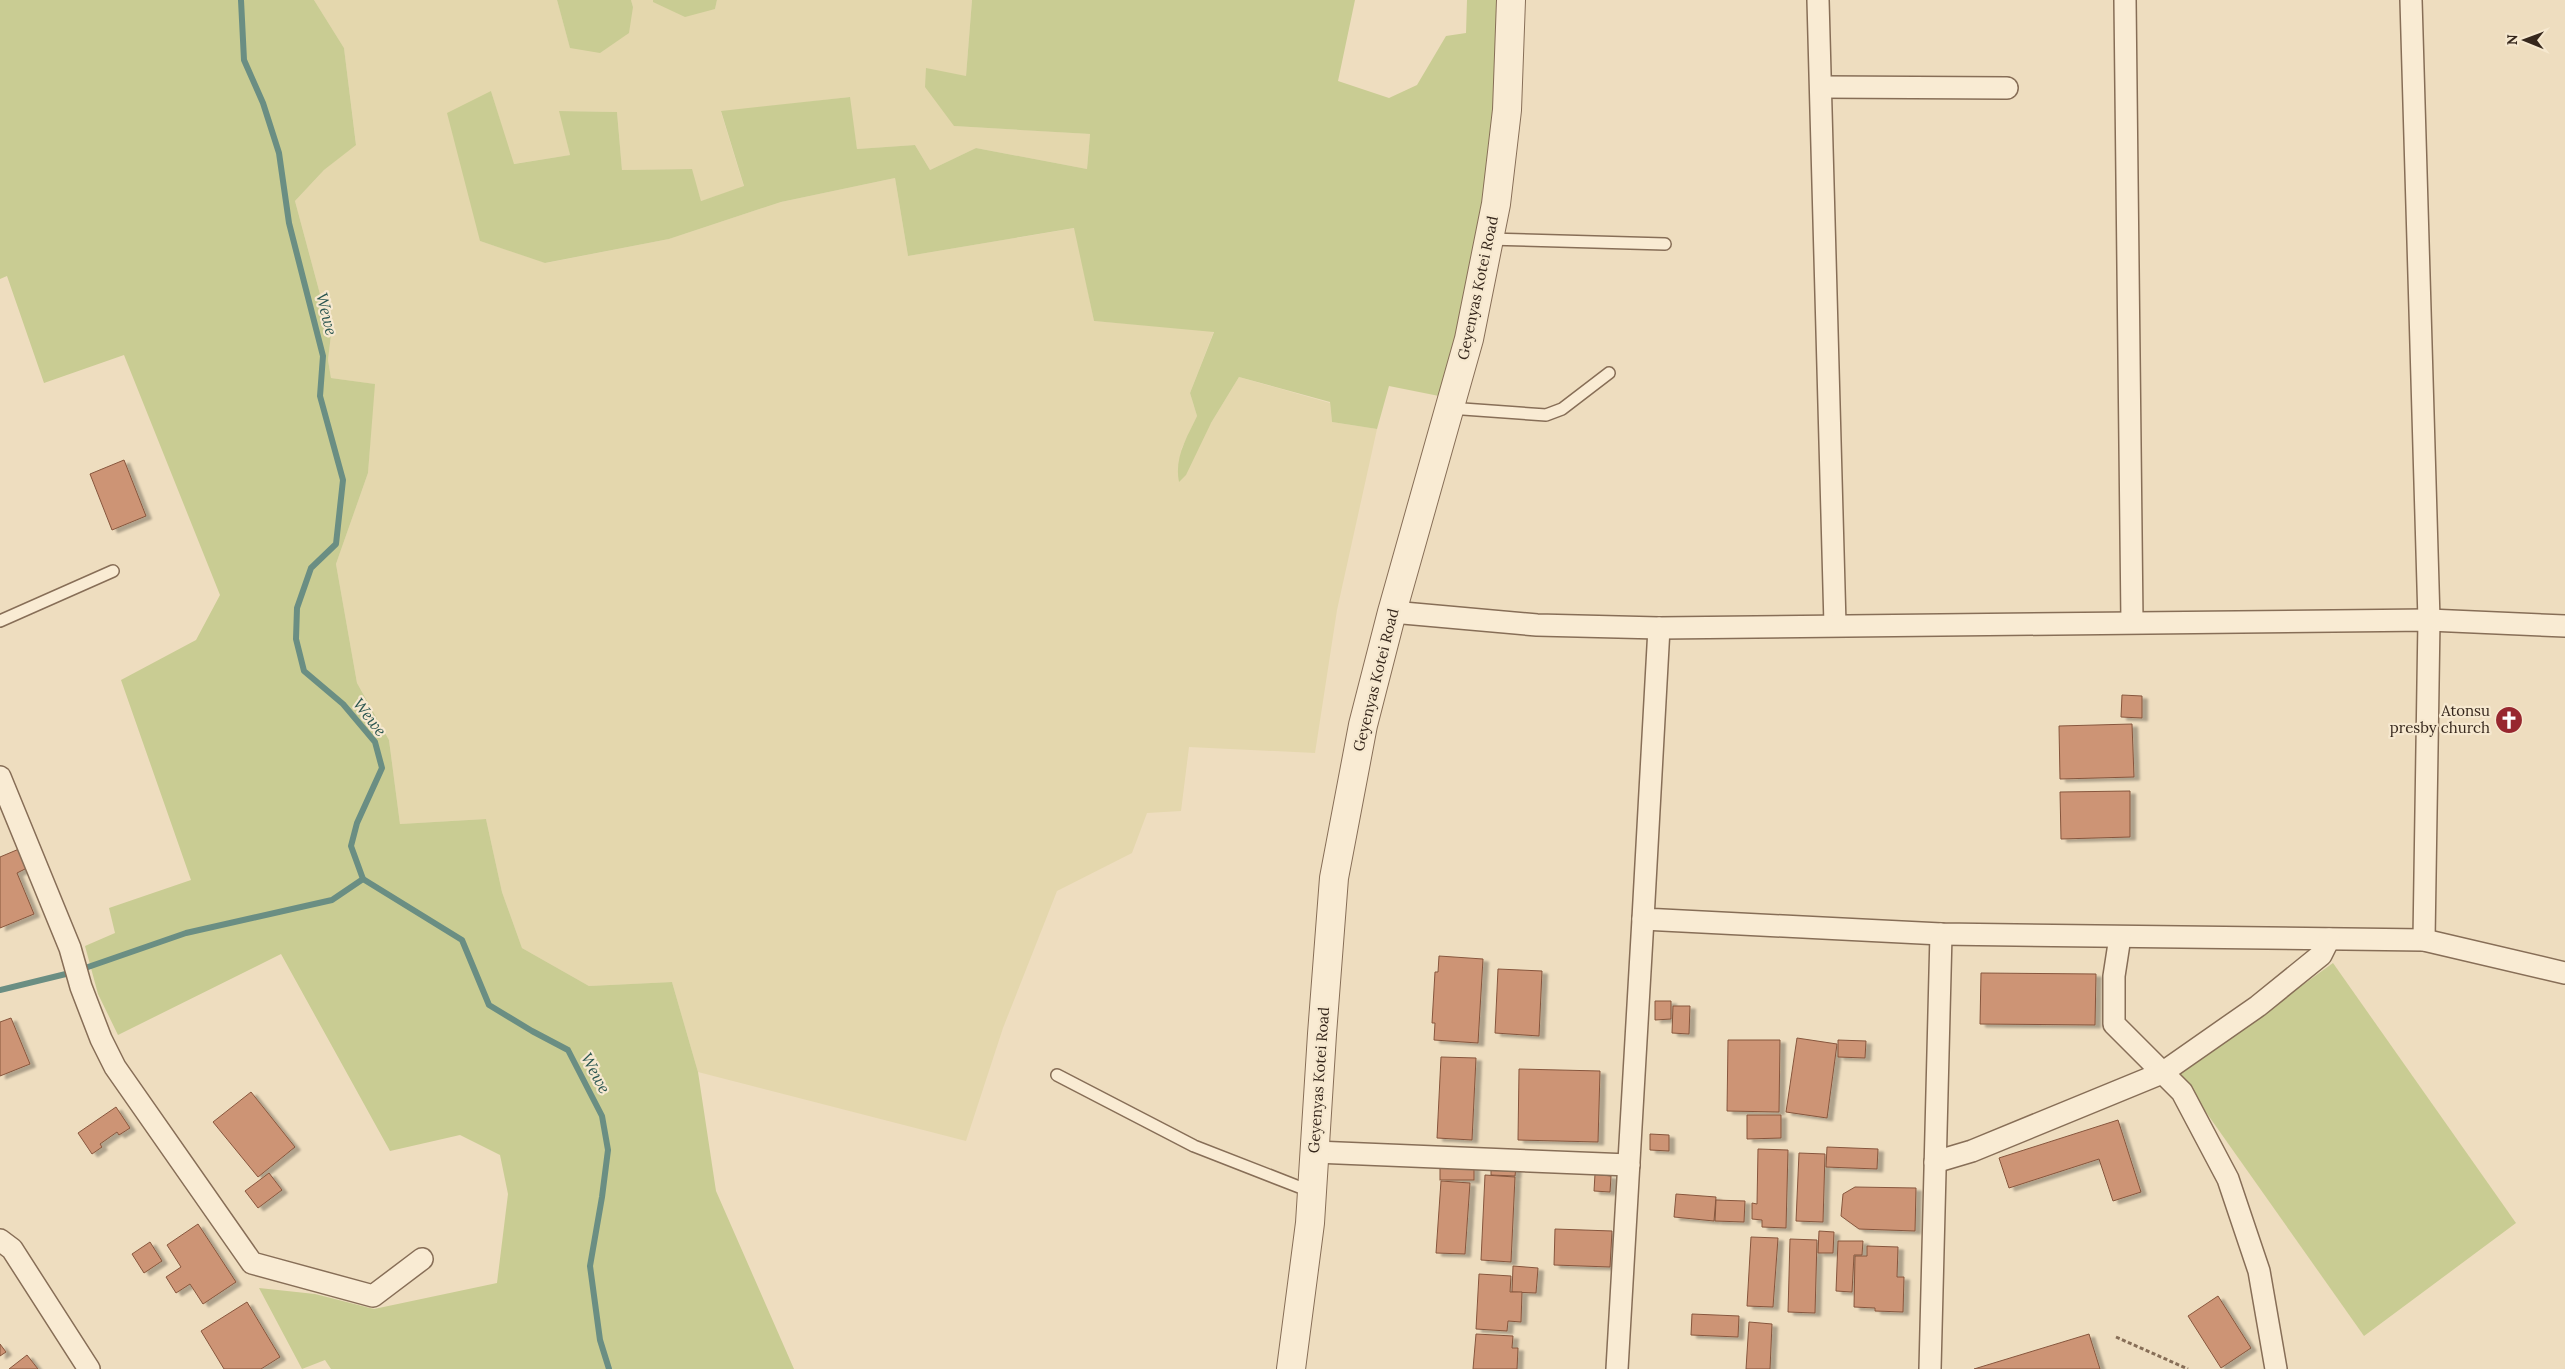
<svg xmlns="http://www.w3.org/2000/svg" width="2565" height="1369" font-family="Lora,serif">
	<style>
		.farmland { fill: #e4d7ad }
		.green { fill: #c9cc93 }
		.lines { fill: none; stroke-linecap: round; stroke-linejoin: round }
		.stream { stroke: #6a8e83; stroke-width: 6 }
		.building { fill: #cd9475; stroke: #87563d; filter: url(#shadow) }
		.service-casing { stroke: #876e57; stroke-width: 14 }
		.minor-casing { stroke: #876e57; stroke-width: 24 }
		.tertiary-casing { stroke: #876e57; stroke-width: 30 }
		.path { stroke: #876e57; stroke-width: 3; stroke-dasharray: 4 2.5; stroke-linecap: butt }
		.service { stroke: #f9ebd3; stroke-width: 11 }
		.minor { stroke: #f9ebd3; stroke-width: 21 }
		.tertiary { stroke: #f9ebd3; stroke-width: 28 }
		.labels { text-anchor: middle; stroke-width: 4.5; stroke-linejoin: round; paint-order: stroke }
		.street-label { font-size: 15px; fill: #36271c; stroke: #f6e8cf }
		.poi-label { font-size: 15px; fill: #36271c; stroke: #f6e8cf; text-anchor: end }
		.water-label { font-size: 16px; font-style: italic; fill: #2b5651; stroke: #f6e8cf }
	</style>
	<defs>
		<filter id="shadow"><feDropShadow dx="5.5" dy="3" stdDeviation="1" flood-color="#0004"/></filter>
	</defs>
	<rect width="100%" height="100%" fill="#eeddbf"/>
	<!-- farmland -->
	<path class="farmland" d="M314,0H557L570,47L633,7L631,0H653V2L715,9L717,0H972L966,76L955,126L1090,134L1087,169L976,148L930,170L915,145L857,149L849,97L721,112L744,187L701,201L691,169L622,170L617,112L560,111L570,155L513,164L491,91L480,241L546,263L669,239L781,202L895,178L908,256L1075,228L1094,321L1214,331L1190,393L1197,416L1181,450L1211,423L1239,377L1330,403L1332,422L1377,429L1337,610L1315,753L1189,747L1181,811L1147,813L1132,853L1057,891L1003,1028L966,1141L698,1072L672,982L589,986L522,948L502,892L486,819L400,824L389,740L357,683L336,564L368,473L374,384L331,378L328,360L331,335L295,201L324,170L356,144L344,48Z"/>
	<!-- green -->
	<g class="green">
		<path d="M0,0H314L344,48L356,145L324,170L295,201L331,335L328,360L331,378L375,384L368,473L336,564L357,683L389,740L400,824L486,819L502,892L522,948L589,986L672,982L698,1072L716,1191L794,1369H331L325,1360L302,1369L259,1288L315,1294L374,1309L497,1283L508,1194L500,1155L460,1135L390,1151L281,954L118,1035L98,994L85,946L115,933L109,908L191,880L121,680L196,640L220,595L124,355L44,383L7,276L0,279Z"/>
		<path d="M557,0H631L633,7L629,33L600,53L570,48Z"/>
		<path d="M653,0H717L715,9L685,17L653,2Z"/>
		<path d="M972,0H1355L1338,81L1389,98L1417,85L1446,36L1466,33L1467,0H1502L1491,177L1444,397L1389,386L1377,429L1332,422L1330,402L1239,377L1211,423L1186,475L1179,482C1174,458 1187,437 1197,416L1190,393L1214,332L1094,321L1074,228L908,256L895,178L781,202L669,239L545,263L480,241L447,113L491,91L514,164L570,155L559,111L617,112L622,170L692,169L701,201L744,186L721,111L850,97L857,149L915,145L930,170L976,148L1087,169L1090,134L954,126L925,87L926,68L966,76Z"/>
		<path d="M2333,963L2516,1223L2364,1336L2179,1074Z"/>
	</g>
	<g class="lines">
		<!-- stream -->
		<g class="stream">
			<path d="M241,0L244,60L263,103L279,153L289,223L323,356L320,396L343,480L336,544L311,568L297,608L296,639L304,671L343,704L375,742L382,768L357,823L351,846L363,879L462,940L489,1005L532,1031L568,1050L602,1116L608,1150L602,1197L590,1266L600,1340L609,1369"/>
			<path d="M88,967L186,933L332,900L363,879"/>
			<path d="M0,990L74,972"/>
		</g>
	</g>
	<!-- building -->
	<g class="building">
		<path d="M124,460L146,516L112,530L90,474Z"/>
		<path d="M2122,695L2142,696V718L2121,717Z"/>
		<path d="M2132,724L2134,777L2060,779L2059,726Z"/>
		<path d="M2130,791V837L2061,839L2060,792Z"/>
		<path d="M19,849L27,868L17,873L34,914L0,928V857Z"/>
		<path d="M1439,956L1483,959L1478,1043L1434,1040L1435,1023H1432L1435,972H1438Z"/>
		<path d="M1498,969L1542,971L1539,1036L1495,1033Z"/>
		<path d="M1981,973L2096,974L2095,1025L1980,1024Z"/>
		<path d="M1655,1001H1671V1019L1655,1020Z"/>
		<path d="M1673,1006H1690L1689,1034L1672,1033Z"/>
		<path d="M11,1018L30,1064L0,1076V1022Z"/>
		<path d="M1797,1038L1837,1044L1827,1118L1786,1112Z"/>
		<path d="M1728,1040H1780L1779,1112L1727,1111Z"/>
		<path d="M1838,1040L1866,1041L1865,1058L1838,1057Z"/>
		<path d="M1441,1057L1476,1058L1472,1140L1437,1138Z"/>
		<path d="M1519,1069L1600,1071L1598,1142L1518,1140Z"/>
		<path d="M251,1092L295,1147L258,1177L213,1122Z"/>
		<path d="M116,1107L130,1128L119,1135L117,1132L100,1144L102,1147L92,1154L78,1133Z"/>
		<path d="M1747,1115H1781V1138L1747,1139Z"/>
		<path d="M2118,1120L2141,1192L2113,1201L2099,1159L2009,1188L1999,1158Z"/>
		<path d="M1650,1134L1669,1135V1151L1650,1150Z"/>
		<path d="M1827,1147L1878,1149L1877,1169L1826,1167Z"/>
		<path d="M1758,1149L1788,1150L1786,1228L1762,1227V1220L1752,1219V1203L1757,1204Z"/>
		<path d="M1799,1153L1825,1154L1823,1222L1796,1221Z"/>
		<path d="M1491,1165L1516,1167L1515,1176L1491,1175Z"/>
		<rect x="1440" y="1166" width="34" height="14"/>
		<path d="M269,1173L282,1190L258,1208L245,1191Z"/>
		<path d="M1595,1174L1611,1176L1610,1192L1594,1191Z"/>
		<path d="M1485,1175L1515,1177L1511,1262L1481,1260Z"/>
		<path d="M1441,1181L1470,1183L1465,1254L1436,1253Z"/>
		<path d="M1855,1187L1916,1188L1915,1231L1859,1229L1841,1216L1843,1194Z"/>
		<path d="M1676,1194L1716,1197L1714,1221L1674,1217Z"/>
		<path d="M1716,1200L1745,1201L1744,1222L1715,1221Z"/>
		<path d="M198,1224L236,1282L203,1304L190,1284L176,1293L166,1277L181,1267L167,1245Z"/>
		<path d="M1555,1229L1612,1231L1610,1267L1554,1265Z"/>
		<path d="M1819,1231L1834,1232L1833,1253H1818Z"/>
		<path d="M1751,1237L1778,1238L1773,1307L1747,1306Z"/>
		<path d="M1790,1239L1817,1240L1815,1313L1788,1312Z"/>
		<path d="M1838,1241H1863L1862,1255H1854L1852,1292L1836,1291Z"/>
		<path d="M150,1242L162,1261L144,1273L132,1254Z"/>
		<path d="M1867,1246L1898,1247L1897,1277H1904L1903,1312L1875,1311V1308L1854,1307L1855,1256H1867Z"/>
		<path d="M1513,1266L1538,1268L1536,1293L1512,1292Z"/>
		<path d="M1479,1274L1511,1276L1510,1292H1522L1521,1322L1508,1321L1507,1331L1476,1329Z"/>
		<path d="M2218,1296L2251,1348L2221,1368L2188,1316Z"/>
		<path d="M247,1302L280,1357L261,1369H224L201,1331Z"/>
		<path d="M1692,1314L1739,1316L1738,1337L1691,1335Z"/>
		<path d="M1749,1322L1772,1324L1770,1369H1746Z"/>
		<path d="M1476,1334L1513,1336L1512,1348H1518L1517,1369H1473Z"/>
		<path d="M2089,1334L2100,1369H1974Z"/>
		<path d="M0,1344L6,1352L0,1356Z"/>
		<path d="M27,1355L38,1369H9Z"/>
	</g>
	<g class="lines">
		<!-- service casing -->
		<g class="service-casing">
			<g id="service">
				<path d="M1488,239L1665,244"/>
				<path d="M1449,408L1546,415L1562,409L1609,373"/>
				<path d="M0,621L113,571"/>
				<path d="M1057,1075L1194,1146L1312,1192"/>
			</g>
		</g>
		<!-- minor casing -->
		<g class="minor-casing">
			<g id="minor">
				<path d="M1818,0L1835,625"/>
				<path d="M2125,0L2132,622"/>
				<path d="M2411,0L2429,620L2424,940"/>
				<path d="M1821,87L2007,88"/>
				<path d="M1392,612L1537,625L1659,628L2429,620L2565,626"/>
				<path d="M1659,628L1643,919L1941,934L2424,940L2565,973"/>
				<path d="M0,777L70,948L81,987L101,1039L115,1067L252,1263L373,1296L422,1259"/>
				<path d="M2120,937L2114,976V1024L2182,1092L2228,1179L2259,1271L2276,1369"/>
				<path d="M1315,1152L1629,1165"/>
				<path d="M1935,1162L1972,1151L2162,1073L2258,1006L2321,955L2329,939"/>
				<path d="M0,1240L12,1249L89,1369"/>
				<path d="M1617,1369L1643,919"/>
				<path d="M1930,1369L1941,934"/>
			</g>
		</g>
		<!-- tertiary casing -->
		<g class="tertiary-casing">
			<path id="tertiary" d="M1291,1369L1310,1223L1322,1034L1334,878L1363,725L1392,612L1469,339L1496,204L1507,110L1511,0"/>
		</g>
		<!-- path -->
		<path class="path" d="M2116,1337L2188,1369"/>
		<!-- service -->
		<use href="#service" class="service"/>
		<!-- minor -->
		<use href="#minor" class="minor"/>
		<!-- tertiary -->
		<use href="#tertiary" class="tertiary"/>
	</g>
	<!-- icons -->
	<defs>
		<g id="church-disc" transform="scale(1.4375)"><circle r="9.5" fill="#97272f" stroke="#f6e8cf"/><path d="M-1.2-6h2.4v3.5h3.3v2.4h-3.3V6h-2.4V-.1h-3.3v-2.4h3.3Z" fill="#fff"/></g>
	</defs>
	<g fill-rule="evenodd">
		<use href="#church-disc" x="2509" y="720"/>
	</g>
	<g class="labels">
		<!-- street labels -->
		<g class="street-label">
			<text transform="translate(1478 288) rotate(-78)" y="5">Geyenyas Kotei Road</text>
			<text transform="translate(1376 680) rotate(-76)" y="5">Geyenyas Kotei Road</text>
			<text transform="translate(1319 1080) rotate(-86)" y="5">Geyenyas Kotei Road</text>
		</g>
		<!-- poi labels -->
		<g class="poi-label">
			<text x="2490" y="716">Atonsu<tspan x="2490" dy="17">presby church</tspan></text>
		</g>
		<!-- water labels -->
		<g class="water-label">
			<text transform="translate(327 314) rotate(76)" y="6">Wewe</text>
			<text transform="translate(370 717) rotate(52)" y="6">Wewe</text>
			<text transform="translate(596 1073) rotate(62)" y="6">Wewe</text>
		</g>
	</g>
	<!-- north arrow -->
	<g transform="translate(2525 40) rotate(271)" stroke="#f6e8cf" stroke-width="4" paint-order="stroke">
	<path d="M0-4L9 19L0 12L-9 19Z" fill="#36271c"/>
	<text y="-8" font-size="14" font-weight="bold" text-anchor="middle" fill="#36271c">N</text>
	</g>
</svg>
